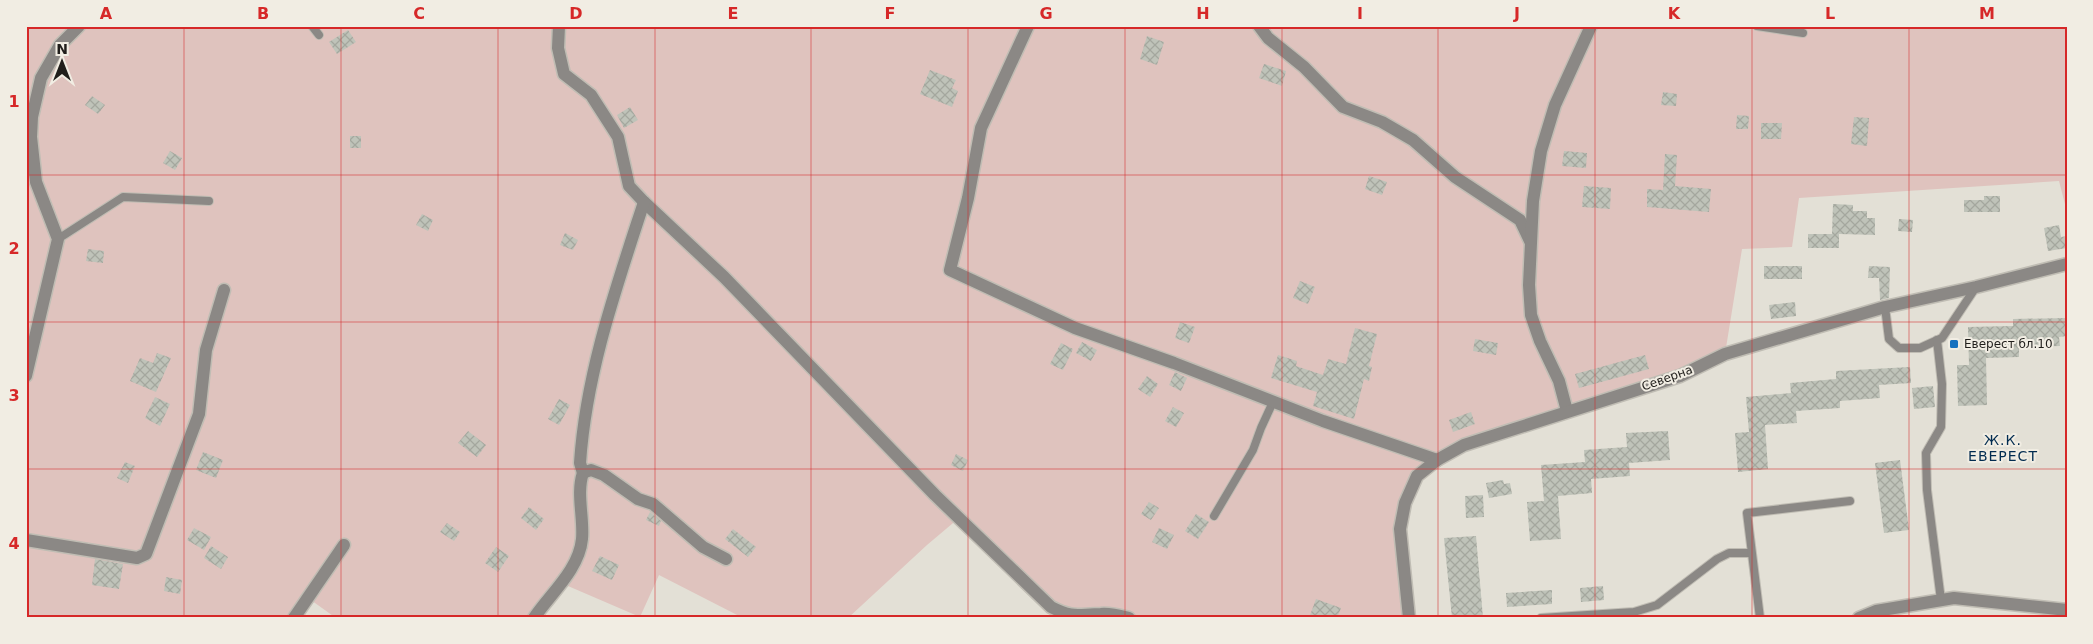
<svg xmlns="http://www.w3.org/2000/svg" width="2093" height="644" font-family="'DejaVu Sans',sans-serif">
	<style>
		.green { fill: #dfc3be }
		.building { fill: url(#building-cross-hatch) }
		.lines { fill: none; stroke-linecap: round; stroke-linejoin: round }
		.service-casing { stroke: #c0bdb4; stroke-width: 10 }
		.minor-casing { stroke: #c0bdb4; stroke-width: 15 }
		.service { stroke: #8b8885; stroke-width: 8 }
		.minor { stroke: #8b8885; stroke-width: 12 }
		.grid { fill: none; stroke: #d62828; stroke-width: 1; stroke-opacity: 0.55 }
		.poi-dot { fill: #1872bf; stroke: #f1ede3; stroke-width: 2 }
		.labels { text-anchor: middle; stroke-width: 4; stroke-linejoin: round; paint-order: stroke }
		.poi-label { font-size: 12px; fill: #201e1b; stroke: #f1ede3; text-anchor: start }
		.street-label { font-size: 12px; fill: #201e1b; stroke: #f1ede3 }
		.neighbourhood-label { font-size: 14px; letter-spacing: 1px; fill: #022c50; stroke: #f1ede3 }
		.neatline { fill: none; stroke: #d62828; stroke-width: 2 }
		.grid-label { font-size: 16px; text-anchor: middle; font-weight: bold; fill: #d62828 }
	</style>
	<defs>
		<pattern id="building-cross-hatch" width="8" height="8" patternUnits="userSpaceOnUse" patternTransform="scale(1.25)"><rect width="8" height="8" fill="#bfc3b9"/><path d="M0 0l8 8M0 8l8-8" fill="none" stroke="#a4a79e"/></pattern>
	</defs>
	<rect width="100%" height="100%" fill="#e3e0d6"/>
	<!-- green -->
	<path class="green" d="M26,26H2067V212L2059,181L1799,198L1792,247L1742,249L1725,354L1567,411L1433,463L1405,503L1409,618H1118L1065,614L959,518L927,545L848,618H743L659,575L640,617L561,583L537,618H336L308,598L293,618H26Z"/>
	<!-- building -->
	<g class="building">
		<path d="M348,30L356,42L337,54L329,42Z"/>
		<path d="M1147,36L1164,42L1157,65L1140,59Z"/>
		<path d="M1264,64L1286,71L1282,86L1259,78Z"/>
		<path d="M930,70L956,80L952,88L958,91L952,107L920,94Z"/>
		<path d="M1663,92L1677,94L1676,106L1661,105Z"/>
		<path d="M92,96L105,105L98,114L85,105Z"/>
		<path d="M630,107L638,120L624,128L617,115Z"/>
		<path d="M1737,115L1749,116L1748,129H1736Z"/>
		<path d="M1854,117L1869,118L1867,146L1851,144Z"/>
		<path d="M1761,123H1782L1781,139H1761Z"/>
		<rect x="350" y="136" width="11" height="12"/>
		<path d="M170,151L182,158L175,170L163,163Z"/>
		<path d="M1564,151L1587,153L1586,168L1562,166Z"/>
		<path d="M1665,154L1677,155L1675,186L1711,189L1709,212L1647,207V189L1663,190Z"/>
		<path d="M1369,176L1387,182L1382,195L1365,189Z"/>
		<path d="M1584,186L1611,188L1610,209L1582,207Z"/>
		<path d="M1984,196H2000V212H1964V200H1984Z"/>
		<path d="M1833,204L1853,205V211H1867V218H1875V235L1839,234V248H1808V234H1832Z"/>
		<path d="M422,214L433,220L428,231L416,225Z"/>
		<path d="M1899,219L1913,220L1912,232L1898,231Z"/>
		<path d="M2059,225L2061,237L2067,236V248L2048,251L2044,228Z"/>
		<path d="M565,233L578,240L573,250L560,245Z"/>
		<path d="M88,249L104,251L103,263L86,261Z"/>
		<rect x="1764" y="266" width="38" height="13"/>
		<path d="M1869,266L1890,267L1889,298L1880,300L1879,278H1868Z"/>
		<path d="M1300,281L1315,287L1308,304L1293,298Z"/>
		<path d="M1795,302L1796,316L1771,319L1769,305Z"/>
		<path d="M2067,318V336L2059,337L2060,346L2019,347V357L1986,358L1987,405L1958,406L1957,365H1969L1968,327L2013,326V319Z"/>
		<path d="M1180,322L1195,327L1189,343L1175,338Z"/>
		<path d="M1355,328L1377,334L1369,366L1372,367L1369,381L1364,379L1354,419L1313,406L1317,392L1271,378L1278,355L1297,361L1296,366L1323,375L1328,359L1346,364Z"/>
		<path d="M1475,339L1498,343L1496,355L1473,351Z"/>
		<path d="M1082,342L1097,350L1091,361L1076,353Z"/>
		<path d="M1061,343L1073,349L1063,370L1050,364Z"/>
		<path d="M157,353L171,358L156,392L130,381L140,358L153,363Z"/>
		<path d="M1645,355L1649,369L1579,388L1575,374Z"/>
		<path d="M1910,367L1911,383L1879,385L1880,398L1840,401V408L1796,411L1797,423L1765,425L1768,469L1738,472L1735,433L1749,432L1746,397L1791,393L1790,383L1836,379V371Z"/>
		<path d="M1175,372L1187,378L1181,391L1169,385Z"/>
		<path d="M1147,376L1158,384L1150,397L1138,389Z"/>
		<path d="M1933,386L1935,407L1914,409L1912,388Z"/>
		<path d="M155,397L170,404L160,426L145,418Z"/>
		<path d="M559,399L570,405L559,425L548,419Z"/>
		<path d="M1173,407L1184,413L1176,427L1165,421Z"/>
		<path d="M1471,412L1475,424L1453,432L1449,420Z"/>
		<path d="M468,431L486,445L477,457L458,443Z"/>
		<path d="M1668,431L1670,460L1629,463L1630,476L1591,479L1592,493L1558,496L1561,539L1530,541L1527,502L1544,501L1541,465L1585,462L1584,450L1627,447L1626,433Z"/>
		<path d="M203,452L223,460L216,478L196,470Z"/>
		<path d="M956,454L968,460L963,471L951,465Z"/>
		<path d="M1900,460L1909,530L1884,533L1875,463Z"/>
		<path d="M125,462L135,466L128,483L117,478Z"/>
		<path d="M1503,480L1504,484L1510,483L1512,494L1489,498L1486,483Z"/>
		<path d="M1483,495L1484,517L1466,518L1465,496Z"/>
		<path d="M1149,502L1159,508L1151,520L1141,514Z"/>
		<path d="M529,507L544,519L536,530L521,518Z"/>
		<path d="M650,512L661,521L659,526L646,520Z"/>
		<path d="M1196,514L1209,522L1198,539L1185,531Z"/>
		<path d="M447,523L460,532L454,541L440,532Z"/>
		<path d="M194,528L211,537L204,550L187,540Z"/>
		<path d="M1159,528L1174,535L1167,549L1152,542Z"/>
		<path d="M733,529L756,547L748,557L725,539Z"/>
		<path d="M1476,536L1483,618H1452L1444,538Z"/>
		<path d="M211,546L228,557L221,569L204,558Z"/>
		<path d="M496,547L509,556L498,572L485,563Z"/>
		<path d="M600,556L619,565L612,580L592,571Z"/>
		<path d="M95,559L123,564L119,589L92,585Z"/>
		<path d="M166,577L182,580L180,594L164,591Z"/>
		<path d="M1603,586L1604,600L1581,602L1580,588Z"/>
		<path d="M1552,590V604L1507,607L1506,593Z"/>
		<path d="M1316,599L1341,608L1337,618H1309Z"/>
	</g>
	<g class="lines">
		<!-- service casing -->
		<g class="service-casing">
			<g id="service">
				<path d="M312,26L319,35"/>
				<path d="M1757,26L1803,33"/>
				<path d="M58,239L123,197L209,201"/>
				<path d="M1885,307L1889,339L1899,348H1920L1942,338L1976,287"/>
				<path d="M1937,340L1942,384L1941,427L1926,453L1927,490L1941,600"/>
				<path d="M1214,516L1253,450L1261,428L1273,402"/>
				<path d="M1541,618L1634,612L1657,605L1717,559L1729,553H1751"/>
				<path d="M1760,618L1747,513L1850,501"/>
			</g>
		</g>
		<!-- minor casing -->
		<g class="minor-casing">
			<g id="minor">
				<path d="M559,26L558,48L564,74L591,95L618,137L629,186L644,202L724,277L935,495L1051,607C1074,619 1078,614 1101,614C1110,613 1121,616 1129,618"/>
				<path d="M1028,26L981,128L968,198L950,270L1075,328L1174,363L1323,421L1437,460"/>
				<path d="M1259,26L1268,38L1304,67L1343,107L1382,122L1413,140L1455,177L1520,220L1530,241"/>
				<path d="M26,376L58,239L36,182L31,137L32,117L41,78L60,45L79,26"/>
				<path d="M1567,411L1559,381L1540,341L1531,315L1529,285L1533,201L1541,151L1555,105L1591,26"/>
				<path d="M583,473L580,463C586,373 616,288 644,202"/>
				<path d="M26,540L137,558L146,554L199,414L206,350L224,290"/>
				<path d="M294,618L344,545"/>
				<path d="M534,618C550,594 579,570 582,539C584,518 576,493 583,473L591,470L604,475L638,499L653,504L703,547L726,559"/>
				<path d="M1409,618L1400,529L1405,503L1417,476L1437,460L1464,445L1680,376L1725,354L1885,307L1976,287L2067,264"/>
				<path d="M1859,618L1876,611L1954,598L2067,610"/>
			</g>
		</g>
		<!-- service -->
		<use href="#service" class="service"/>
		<!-- minor -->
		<use href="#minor" class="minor"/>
	</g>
	<!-- grid -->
	<path class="grid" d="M184,26V618M341,26V618M498,26V618M655,26V618M811,26V618M968,26V618M1125,26V618M1282,26V618M1438,26V618M1595,26V618M1752,26V618M1909,26V618M26,175H2067M26,322H2067M26,469H2067"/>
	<!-- markers -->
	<rect class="poi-dot" x="1949" y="339" width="10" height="10" rx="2.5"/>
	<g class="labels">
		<!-- poi labels -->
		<g class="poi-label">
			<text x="1964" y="348">Еверест бл.10</text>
		</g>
		<!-- street labels -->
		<g class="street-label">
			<text transform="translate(1667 378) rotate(-20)" y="4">Северна</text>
		</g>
		<!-- neighbourhood labels -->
		<g class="neighbourhood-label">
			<text x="2003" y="445">Ж.К.<tspan x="2003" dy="16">ЕВЕРЕСТ</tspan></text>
		</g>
	</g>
	<!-- border -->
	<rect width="2093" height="644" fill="none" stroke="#f1ede3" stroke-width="55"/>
	<!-- north arrow -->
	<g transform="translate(62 62)" stroke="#f1ede3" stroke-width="4" paint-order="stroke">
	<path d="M0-4L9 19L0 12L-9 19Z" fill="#201e1b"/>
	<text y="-8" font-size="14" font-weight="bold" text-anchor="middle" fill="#201e1b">N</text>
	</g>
	<rect x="28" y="28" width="2038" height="588" class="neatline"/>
	<g class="grid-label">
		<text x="106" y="19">A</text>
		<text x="263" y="19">B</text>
		<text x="419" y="19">C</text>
		<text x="576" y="19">D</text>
		<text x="733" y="19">E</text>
		<text x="890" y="19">F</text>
		<text x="1046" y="19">G</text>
		<text x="1203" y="19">H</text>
		<text x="1360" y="19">I</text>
		<text x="1517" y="19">J</text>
		<text x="1674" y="19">K</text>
		<text x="1830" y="19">L</text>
		<text x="1987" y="19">M</text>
		<text x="14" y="107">1</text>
		<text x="14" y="254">2</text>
		<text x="14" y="401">3</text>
		<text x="14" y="549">4</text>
	</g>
</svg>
